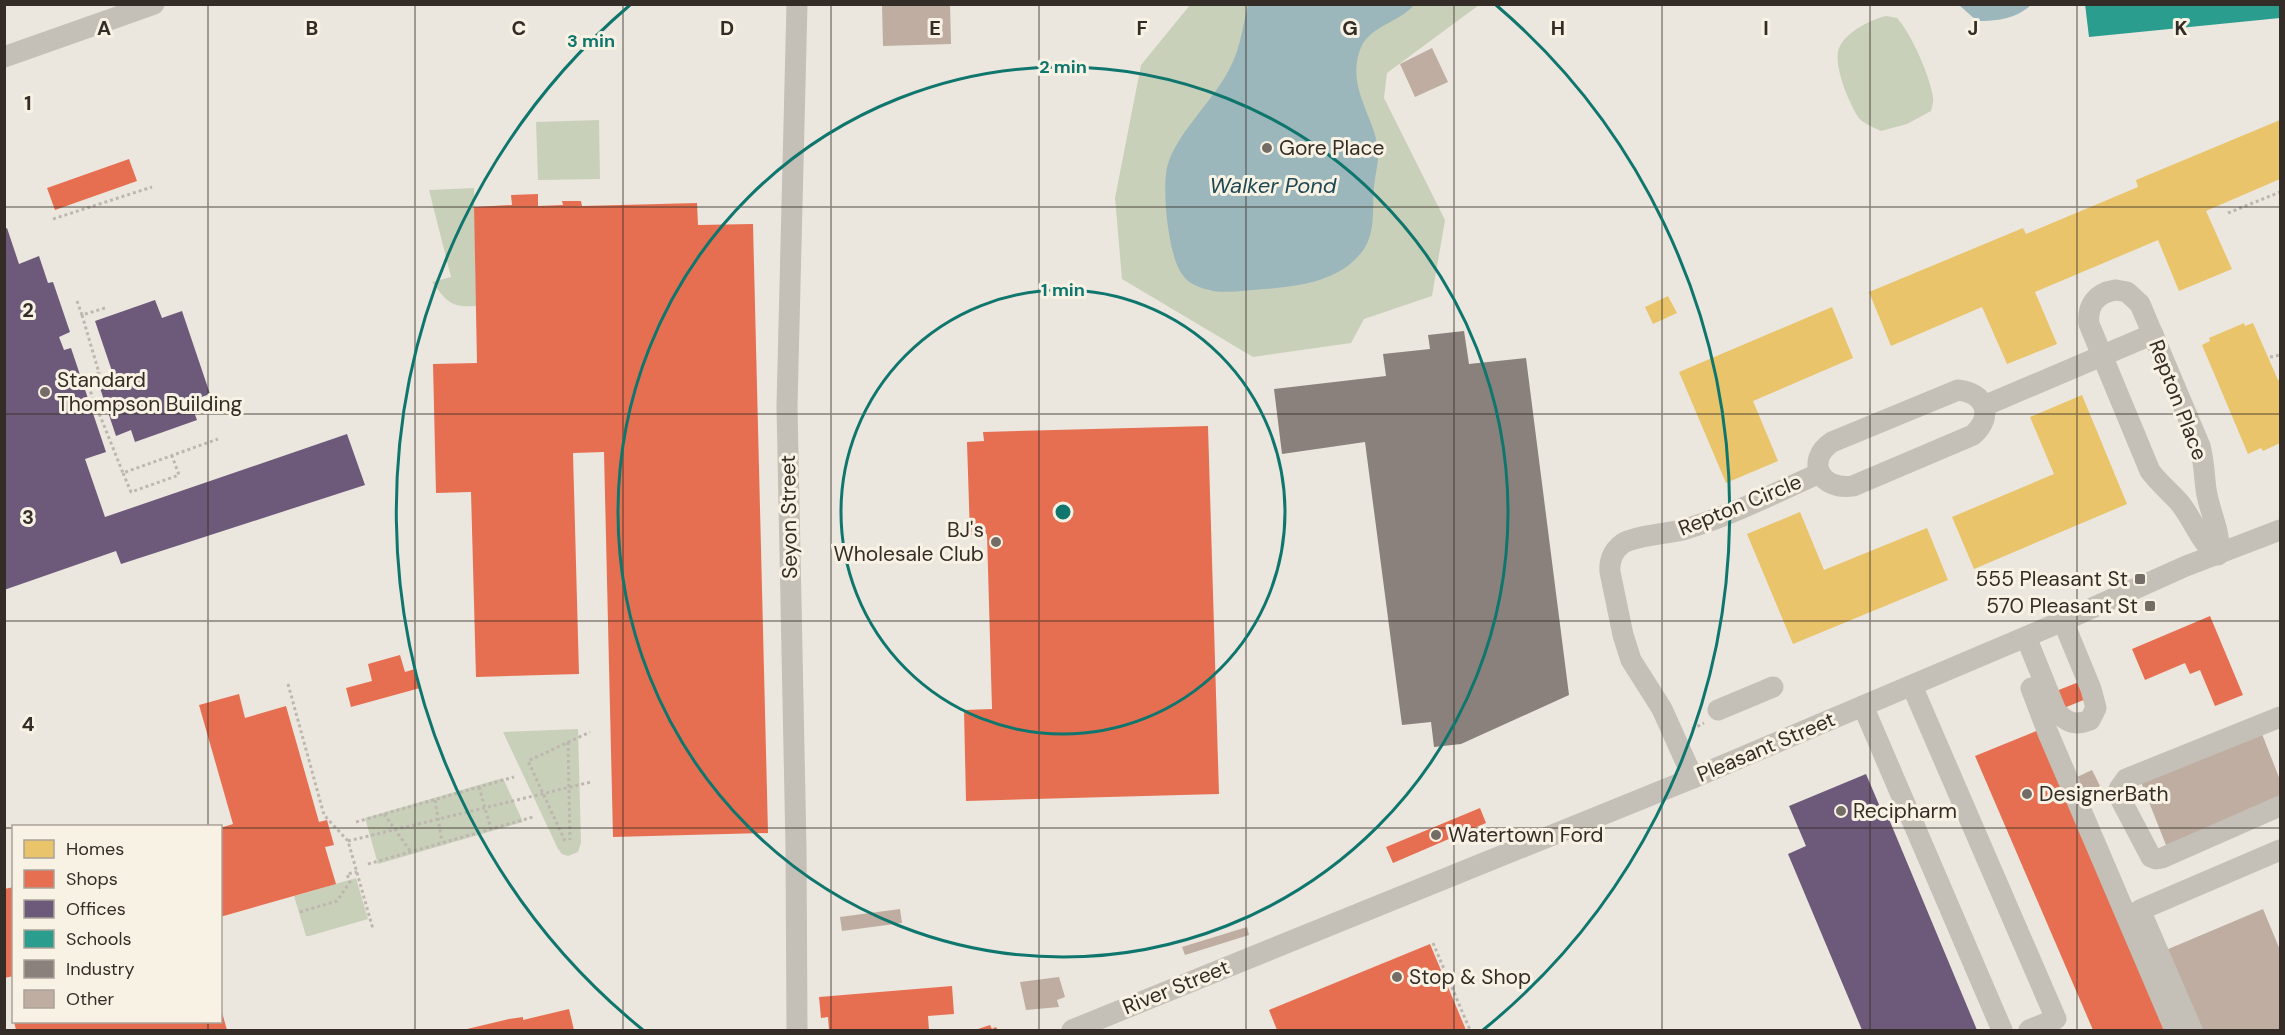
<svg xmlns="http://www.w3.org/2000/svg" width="2285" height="1035" font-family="'DM Sans',sans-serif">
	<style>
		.green { fill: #c9d0b9 }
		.water { fill: #9bb7bb }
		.homes { fill: #e9c46a }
		.shops { fill: #e76f51 }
		.offices { fill: #6d597a }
		.schools { fill: #2a9d8f }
		.industry { fill: #8a817c }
		.building { fill: #beada0 }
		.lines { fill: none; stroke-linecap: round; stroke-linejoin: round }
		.path { stroke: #bdb7b0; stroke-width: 3; stroke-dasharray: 3 3; stroke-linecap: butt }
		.minor { stroke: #c4bfb7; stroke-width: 21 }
		.grid { fill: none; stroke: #342c26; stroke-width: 1.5; stroke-opacity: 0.55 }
		.ring { fill: none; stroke: #0f766e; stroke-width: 3 }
		.poi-dot { fill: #746d66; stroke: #f8f2e5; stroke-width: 2 }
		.labels { text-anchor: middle; stroke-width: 6; stroke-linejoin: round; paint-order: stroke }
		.poi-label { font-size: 21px; fill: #342c26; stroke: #f8f2e5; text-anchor: start }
		.street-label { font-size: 21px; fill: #342c26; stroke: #f8f2e5 }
		.water-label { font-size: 22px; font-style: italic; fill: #1d4854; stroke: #f8f2e5 }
		.grid-label { font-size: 20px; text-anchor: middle; font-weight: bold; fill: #342c26; stroke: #f8f2e5; stroke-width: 6; stroke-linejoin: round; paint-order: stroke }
		.centre { fill: #0f766e; stroke: #f8f2e5; stroke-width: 3 }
		.ring-label { font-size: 18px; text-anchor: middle; font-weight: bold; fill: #0f766e; stroke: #f8f2e5; stroke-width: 6; stroke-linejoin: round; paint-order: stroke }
	</style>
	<rect width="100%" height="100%" fill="#ebe7de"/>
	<!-- green -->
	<g class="green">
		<path d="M1190,5H1479L1387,73L1384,98L1445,220L1432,296L1364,319L1351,343L1253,357L1122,279L1115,198L1141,65Z"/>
		<path d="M1886,16L1897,18C1911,33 1930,76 1933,97C1934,102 1932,106 1931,111L1907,124L1881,131C1874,128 1861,122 1858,117C1849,103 1831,61 1840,46C1848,31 1870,20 1886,16Z"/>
		<path d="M599,120L600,179L538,180L536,122Z"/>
		<path d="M474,188L476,306C450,308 447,301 432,282L451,277L429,190Z"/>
		<path d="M578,729L581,843L578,852L568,856L562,854L558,849L503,732Z"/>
		<path d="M503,778L523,822L378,864L365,818Z"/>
		<path d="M356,878L368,919L309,936H306L294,896Z"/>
	</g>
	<!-- water -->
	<g class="water">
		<path d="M1248,5H1414C1399,23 1368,26 1360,50C1346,88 1376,118 1378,151C1379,162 1375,175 1374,187C1372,207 1376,231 1364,249C1340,284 1292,287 1253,290C1240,291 1227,293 1213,291C1201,288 1189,285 1182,274C1168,256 1161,185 1168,164C1176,136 1209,104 1225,77C1241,50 1241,33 1248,5Z"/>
		<path d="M1959,5H2031C2015,19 1998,21 1977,21Z"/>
	</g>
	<!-- homes -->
	<g class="homes">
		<path d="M2280,120V179L2206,211L2232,269L2179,291L2158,240L2035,292L2057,344L2007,364L1982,307L1891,346L1869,292L2023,228L2026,234L2138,187L2136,180Z"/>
		<path d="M1668,296L1677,313L1653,324L1645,307Z"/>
		<path d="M1832,307L1853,358L1753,401L1778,461L1726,483L1679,372Z"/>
		<path d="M2244,323L2245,326L2253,323L2278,380L2280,379V443L2263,451L2261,448L2248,454L2202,345L2210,341L2209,338Z"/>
		<path d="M2082,395L2127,504L1974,569L1952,517L2054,474L2030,417Z"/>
		<path d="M1800,512L1824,570L1927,528L1948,580L1793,644L1747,534Z"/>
	</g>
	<!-- shops -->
	<g class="shops">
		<path d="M129,159L137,181L55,210L47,188Z"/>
		<path d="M538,194V206L563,205L562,201H581L582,206L697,203L698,225L753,224L768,833L613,837L604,452L573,453L579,674L476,677L471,492L436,493L433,364L477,363L474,207L512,205L511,195Z"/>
		<path d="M1208,426L1219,794L966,801L964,710L992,709L987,534L970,535L967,442L984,441L983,432Z"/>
		<path d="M2210,616L2243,695L2215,706L2200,670L2190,674L2185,663L2145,680L2132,649Z"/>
		<path d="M400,655L405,672L415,669L420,688L351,707L346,688L372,681L368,664Z"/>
		<path d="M2079,682L2086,699L2064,708L2056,691Z"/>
		<path d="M239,694L245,718L286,706L319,822L327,820L334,845L325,847L336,884L220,917V828L233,824L199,705Z"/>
		<path d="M2039,730L2167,1030H2093L1975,756Z"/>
		<path d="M1480,808L1486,823L1393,863L1386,847Z"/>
		<path d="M14,887V976L4,978V889Z"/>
		<path d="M1430,944L1466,1030H1277L1269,1010Z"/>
		<path d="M952,986L954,1014L928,1016L929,1030H829L828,1017L821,1018L819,997Z"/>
		<path d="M221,1009L227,1030H16L14,1022H220Z"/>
		<path d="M569,1009L574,1030H463L509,1019L523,1017V1020Z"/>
		<path d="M990,1025L992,1029L996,1027L998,1030H975Z"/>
	</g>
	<!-- offices -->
	<g class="offices">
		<path d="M7,228L19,264L39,256L48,283L53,282L70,332L59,337L64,350L71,348L106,452L85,459L105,517L347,434L365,485L121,564L116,551L4,590V229Z"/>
		<path d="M155,300L162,318L182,311L210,394L190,401L197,420L135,442L131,430L116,436L99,385L115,380L95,321Z"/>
		<path d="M1866,774L1883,814L1886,812L1977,1030H1862L1788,854L1806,846L1789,806Z"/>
	</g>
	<!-- schools -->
	<path class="schools" d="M2085,4H2280V18L2089,37Z"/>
	<!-- industry -->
	<path class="industry" d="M1464,331L1469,364L1526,358L1569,695L1461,744L1434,747L1431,722L1402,725L1365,442L1282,454L1274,389L1386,376L1383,354L1430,349L1428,335Z"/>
	<!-- building -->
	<g class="building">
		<path d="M882,4H950L951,44L883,46Z"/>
		<path d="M1432,48L1448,82L1415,97L1400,64Z"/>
		<path d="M2262,734L2280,780V799L2166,845L2141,782Z"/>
		<path d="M2092,770L2100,786L2083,794L2075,778Z"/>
		<path d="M900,909L902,923L842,931L840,917Z"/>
		<path d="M2263,909L2280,950V1030H2201L2166,950Z"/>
		<path d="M1247,927L1249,935L1185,955L1182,947Z"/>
		<path d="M1059,977L1065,997L1057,1000L1059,1007L1026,1010L1020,982Z"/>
	</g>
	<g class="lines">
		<!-- path -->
		<g class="path">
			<path d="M2228,213L2280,192"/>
			<path d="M53,219L152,187"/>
			<path d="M77,301L82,315"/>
			<path d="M105,308L82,315L99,373L85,378L123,473L218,439"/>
			<path d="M2270,357L2280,355"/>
			<path d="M123,473L131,492L179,475L172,456"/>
			<path d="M288,684L324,815L348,841L373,929"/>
			<path d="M1692,729L1704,723"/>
			<path d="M568,742L570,840"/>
			<path d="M479,787L491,829"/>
			<path d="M435,800L442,842"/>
			<path d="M384,814L411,852"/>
			<path d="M356,822L514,777"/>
			<path d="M348,841L591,782"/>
			<path d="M565,841L528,761L590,732"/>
			<path d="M368,864L533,817"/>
			<path d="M300,912L337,901L350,882L347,874L357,872"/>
			<path d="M1433,943L1470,1030"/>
		</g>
		<!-- minor -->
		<g class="minor">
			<path d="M797,4L787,406L796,847L797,1030"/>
			<path d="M4,57L154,4"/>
			<path d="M2116,290L2127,292L2140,304L2200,446C2204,461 2204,474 2206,489C2209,513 2222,531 2218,555C2199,542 2194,520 2179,502C2170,492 2159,483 2150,471L2089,324C2087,305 2096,293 2116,290Z"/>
			<path d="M1958,390C1986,393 1994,416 1973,435L1853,486C1821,491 1804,461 1832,442Z"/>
			<path d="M1984,406L2153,334"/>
			<path d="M2026,637L2056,711C2067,723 2075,726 2090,720L2096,708L2091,689L2063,621"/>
			<path d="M1912,686L2056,1019L2029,1030"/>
			<path d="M2031,688L2048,733L2175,1030"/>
			<path d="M1863,706L2002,1030"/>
			<path d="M1718,710L1773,687"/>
			<path d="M2280,717L2126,779L2119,789L2120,798L2151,857L2156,859L2162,858L2280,806"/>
			<path d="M1693,778L1662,709L1631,660L1623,635L1610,572C1609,560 1613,551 1622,544C1635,535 1672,534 1689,528C1734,514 1777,492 1820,473"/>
			<path d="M1072,1030L1693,778L2063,621L2186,566L2280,530"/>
			<path d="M2192,1030L2140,910L2280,850"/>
		</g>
	</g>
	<!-- grid -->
	<path class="grid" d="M208,4V826M415,4V1030M623,4V1030M831,4V1030M1039,4V1030M1246,4V1030M1454,4V1030M1662,4V1030M1870,4V1030M2077,4V1030M4,207H2280M4,414H2280M4,621H2280M4,828H14M220,828H2280M208,1022V1030"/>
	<!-- distance rings -->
	<g class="ring">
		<circle cx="1063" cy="512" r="222"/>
		<circle cx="1063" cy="512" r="445"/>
		<path d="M643 1030A667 667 0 0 1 630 5M1496 5A667 667 0 0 1 1483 1030"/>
	</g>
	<!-- markers -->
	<g class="poi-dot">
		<circle cx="1267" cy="148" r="6"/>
		<circle cx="45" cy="392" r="6"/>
		<circle cx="996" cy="542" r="6"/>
		<rect x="2134" y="573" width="12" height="12" rx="3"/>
		<rect x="2144" y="600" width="12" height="12" rx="3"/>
		<circle cx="2027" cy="794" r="6"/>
		<circle cx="1841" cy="811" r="6"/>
		<circle cx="1436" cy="835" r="6"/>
		<circle cx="1397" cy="977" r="6"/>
	</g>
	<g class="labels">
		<!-- poi labels -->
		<g class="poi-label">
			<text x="1279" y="155">Gore Place</text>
			<text x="57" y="387">Standard<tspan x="57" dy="24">Thompson Building</tspan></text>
			<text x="984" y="537" text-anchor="end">BJ's<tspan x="984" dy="24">Wholesale Club</tspan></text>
			<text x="2128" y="586" text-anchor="end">555 Pleasant St</text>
			<text x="2138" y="613" text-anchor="end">570 Pleasant St</text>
			<text x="2039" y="801">DesignerBath</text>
			<text x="1853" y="818">Recipharm</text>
			<text x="1448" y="842">Watertown Ford</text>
			<text x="1409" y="984">Stop &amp; Shop</text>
		</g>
		<!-- street labels -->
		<g class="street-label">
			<text transform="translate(2178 400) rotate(69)" y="7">Repton Place</text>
			<text transform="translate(1740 505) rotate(-22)" y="7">Repton Circle</text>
			<text transform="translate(789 517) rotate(-91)" y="7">Seyon Street</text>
			<text transform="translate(1766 747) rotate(-23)" y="7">Pleasant Street</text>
			<text transform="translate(1176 987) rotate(-22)" y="7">River Street</text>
		</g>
		<!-- water labels -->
		<g class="water-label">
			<text x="1273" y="193">Walker Pond</text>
		</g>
	</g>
	<g class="grid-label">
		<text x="104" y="35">A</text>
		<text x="312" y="35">B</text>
		<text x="519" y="35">C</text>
		<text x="727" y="35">D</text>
		<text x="935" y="35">E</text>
		<text x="1142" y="35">F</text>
		<text x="1350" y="35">G</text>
		<text x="1558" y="35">H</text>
		<text x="1766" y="35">I</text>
		<text x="1973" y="35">J</text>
		<text x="2181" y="35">K</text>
		<text x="28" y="110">1</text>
		<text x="28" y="317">2</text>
		<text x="28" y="524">3</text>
		<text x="28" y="731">4</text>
	</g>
	<circle cx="1063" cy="512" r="9" class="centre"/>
	<g class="ring-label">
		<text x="591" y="47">3 min</text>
		<text x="1063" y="73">2 min</text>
		<text x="1063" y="296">1 min</text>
	</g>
	<!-- border -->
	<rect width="2285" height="1035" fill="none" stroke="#342c26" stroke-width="12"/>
	<!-- legend -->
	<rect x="12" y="825" width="210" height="198" fill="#f8f2e5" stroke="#aaa399" stroke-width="1.5"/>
	<rect x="24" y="840" width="30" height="18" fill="#e9c46a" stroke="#aaa399" stroke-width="1.5"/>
	<text x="66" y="855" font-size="18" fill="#342c26">Homes</text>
	<rect x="24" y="870" width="30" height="18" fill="#e76f51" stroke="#aaa399" stroke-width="1.5"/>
	<text x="66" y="885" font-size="18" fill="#342c26">Shops</text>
	<rect x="24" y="900" width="30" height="18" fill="#6d597a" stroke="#aaa399" stroke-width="1.5"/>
	<text x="66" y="915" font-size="18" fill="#342c26">Offices</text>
	<rect x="24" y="930" width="30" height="18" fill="#2a9d8f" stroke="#aaa399" stroke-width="1.5"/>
	<text x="66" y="945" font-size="18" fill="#342c26">Schools</text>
	<rect x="24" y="960" width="30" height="18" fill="#8a817c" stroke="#aaa399" stroke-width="1.5"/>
	<text x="66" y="975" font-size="18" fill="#342c26">Industry</text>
	<rect x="24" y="990" width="30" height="18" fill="#beada0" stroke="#aaa399" stroke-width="1.5"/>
	<text x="66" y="1005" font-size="18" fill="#342c26">Other</text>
</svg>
